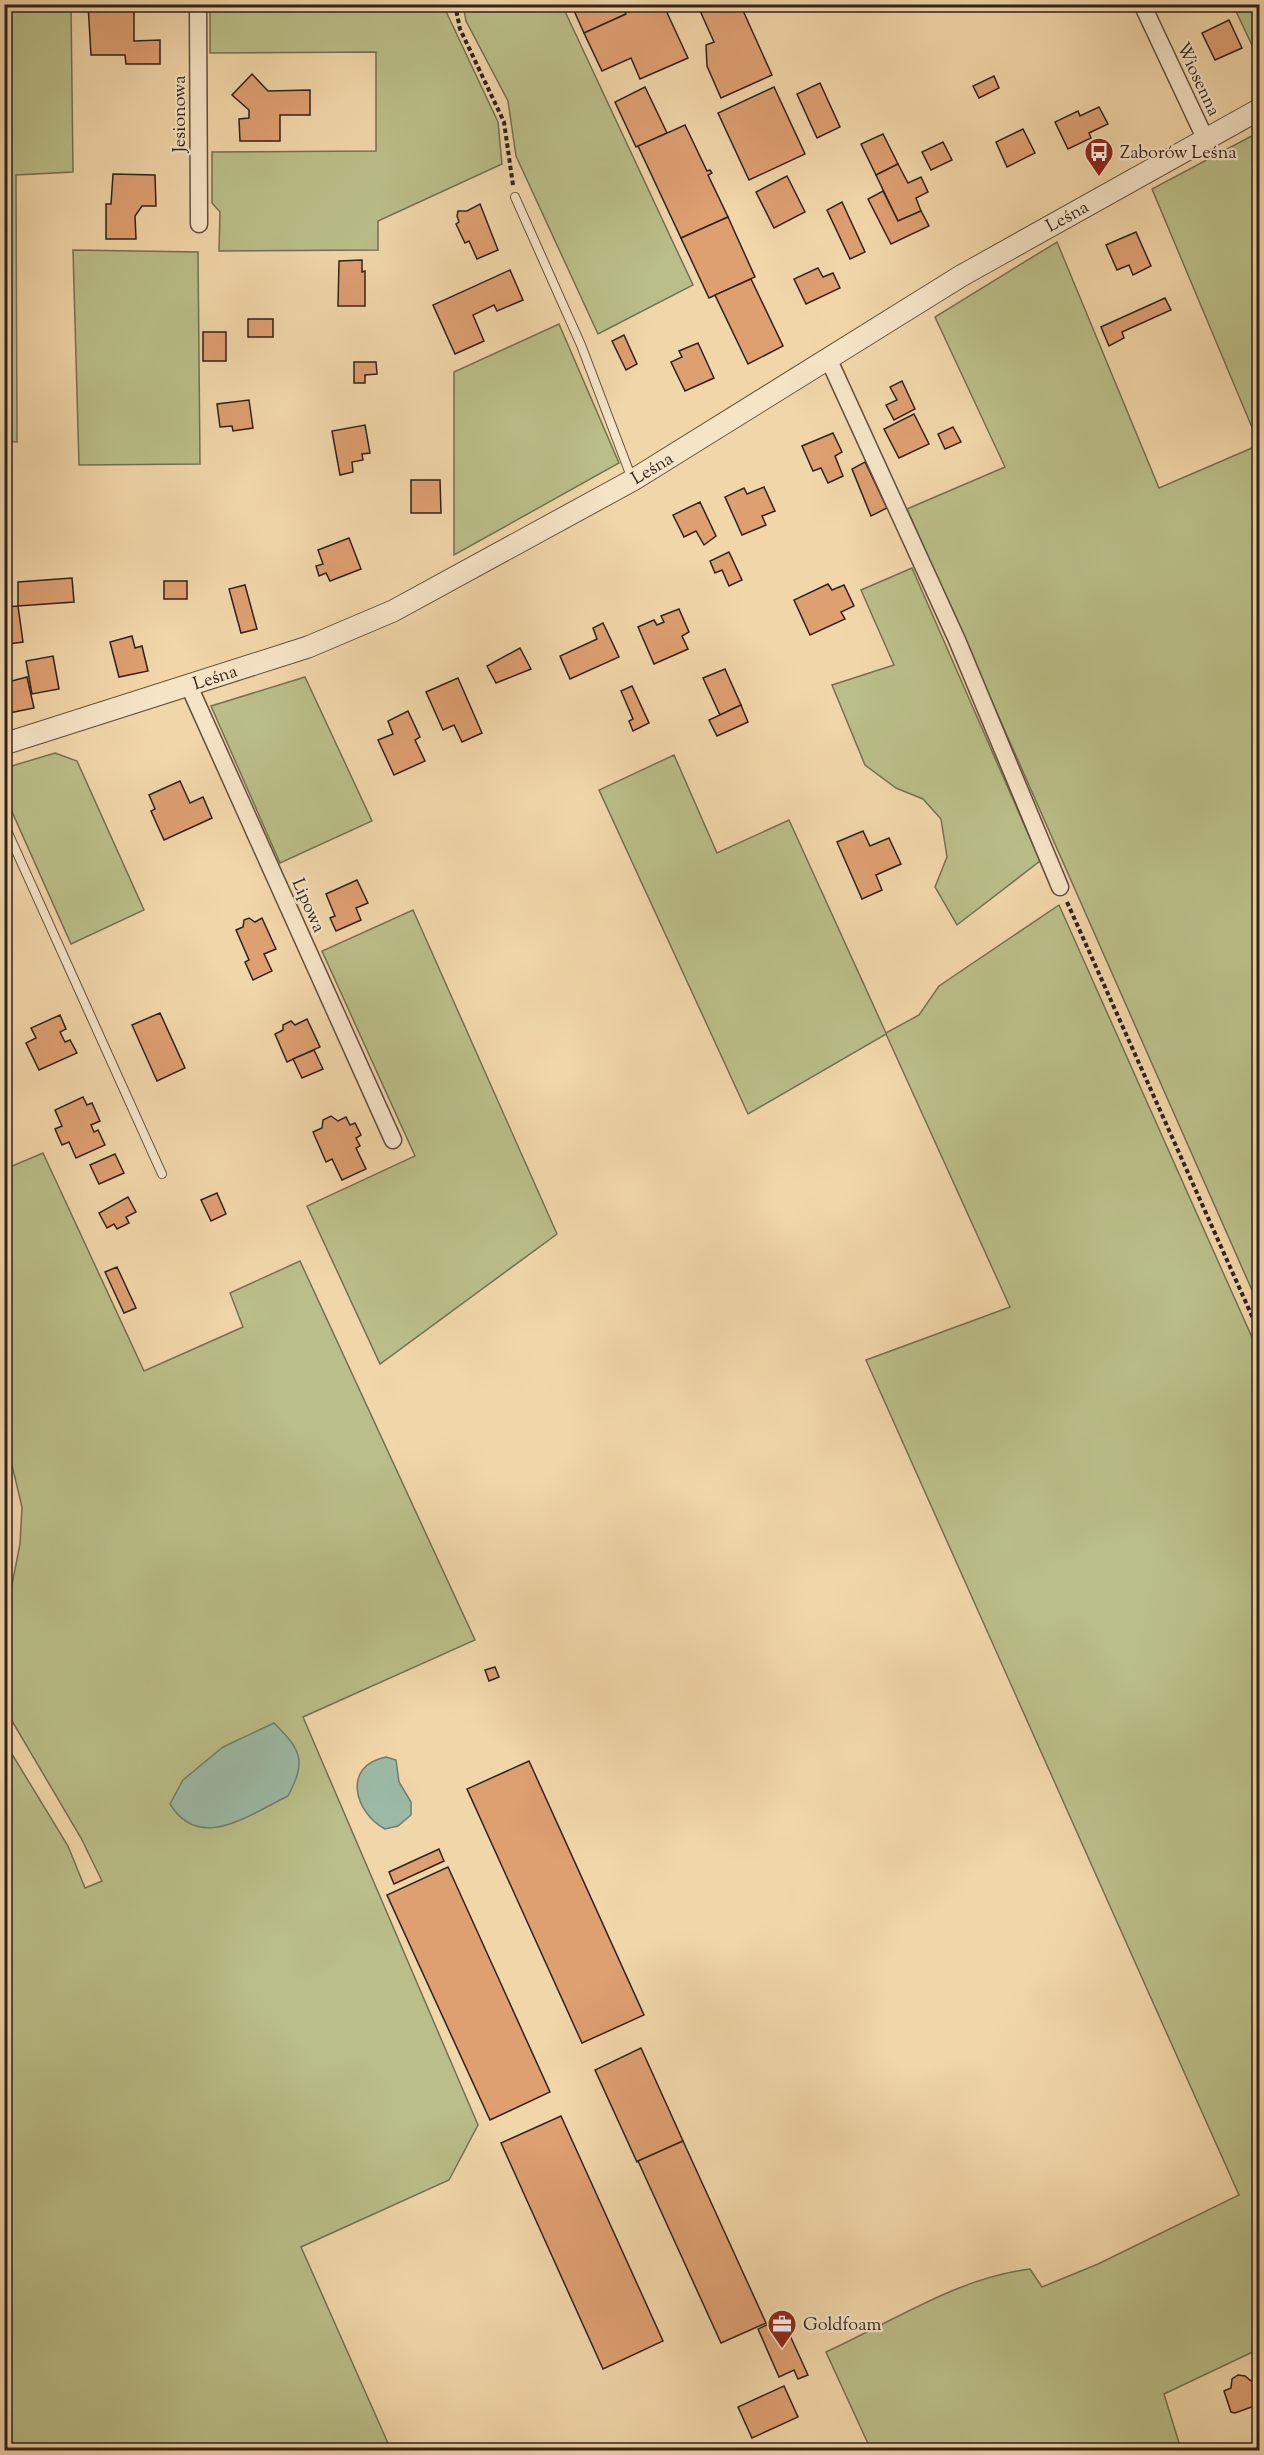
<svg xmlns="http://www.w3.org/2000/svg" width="1264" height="2455" font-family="'Sorts Mill Goudy',serif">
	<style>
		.green { fill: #babe88; stroke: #767051; stroke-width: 1.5 }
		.water { fill: #9bb9a5; stroke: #717d6d; stroke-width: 1.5 }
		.building { fill: #de9f71; stroke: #31221a; stroke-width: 1.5 }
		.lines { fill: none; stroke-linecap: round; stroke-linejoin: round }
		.service-casing { stroke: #614f3e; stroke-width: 10 }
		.minor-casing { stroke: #614f3e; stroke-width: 19 }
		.tertiary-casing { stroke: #614f3e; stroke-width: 23 }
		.path { stroke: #31221a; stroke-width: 4; stroke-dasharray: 4.5 3; stroke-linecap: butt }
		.service { stroke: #f6e4c7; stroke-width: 8 }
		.minor { stroke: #f6e4c7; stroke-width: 16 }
		.tertiary { stroke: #f6e4c7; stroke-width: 21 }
		.labels { text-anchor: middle; stroke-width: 4.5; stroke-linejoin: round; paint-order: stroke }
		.street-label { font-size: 18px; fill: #31221a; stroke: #f6e4c7 }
		.poi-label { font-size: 18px; fill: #31221a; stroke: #f6e4c7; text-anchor: start }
	</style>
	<rect width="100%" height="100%" fill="#f1d6a9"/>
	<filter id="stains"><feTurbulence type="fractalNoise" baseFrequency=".00333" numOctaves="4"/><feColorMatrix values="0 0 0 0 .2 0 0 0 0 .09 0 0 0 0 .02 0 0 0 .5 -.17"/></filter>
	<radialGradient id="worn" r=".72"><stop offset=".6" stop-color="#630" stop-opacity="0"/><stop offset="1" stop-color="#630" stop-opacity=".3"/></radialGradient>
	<!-- green -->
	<g class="green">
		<path d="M5,4L71,5L73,172L16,175L17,442L4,441Z"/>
		<path d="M210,5H443L498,122L502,164L378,221V250L219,251L220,212L212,203V152L376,151V52L210,53Z"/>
		<path d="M463,5H562L693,285L598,334L516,156L508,101L466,21Z"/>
		<path d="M1233,5H1259V60Z"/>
		<path d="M1259,132V444L1152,189Z"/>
		<path d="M1057,242L1159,488L1259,445V1306L907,509L1005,467L935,317Z"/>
		<path d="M73,250L198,252L200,464L79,465Z"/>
		<path d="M559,324L619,463L454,555V372Z"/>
		<path d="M912,568L1040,861L957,925L935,887L947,857L941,819L923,799L896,788L865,765L832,685L894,665L861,590Z"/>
		<path d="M305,677L372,821L280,863L211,706Z"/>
		<path d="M55,753L77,761L144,910L71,944L5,796V768Z"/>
		<path d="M674,755L717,853L789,820L886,1033L919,1015L939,986L1059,905L1259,1353V2349L1164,2394L1179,2443L1176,2450H871L826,2352C892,2322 957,2278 1030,2269L1042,2287L1098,2264L1239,2195L866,1360L1010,1307L886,1034L748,1114L599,790Z"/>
		<path d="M413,910L557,1234L380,1364L307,1206L415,1156L322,951Z"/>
		<path d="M43,1153L144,1371L243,1327L230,1293L300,1261L475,1640L303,1717L478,2125L449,2180L301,2247L391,2450H5L4,1741L68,1846L85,1888L102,1881L81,1838L5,1709V1620L20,1544L22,1507L5,1436V1169Z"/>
	</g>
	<!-- water -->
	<g class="water">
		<path d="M274,1723C301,1750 307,1760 288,1796C250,1814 200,1853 170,1804L183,1780L223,1747Z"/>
		<path d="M386,1757L396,1760L399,1782L411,1802V1815L398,1826L385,1829C355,1813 341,1766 386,1757Z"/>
	</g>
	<!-- building -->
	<g class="building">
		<path d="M88,4H134V41L160,40V64H126L125,55H91Z"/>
		<path d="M571,4H622L626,14L584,33Z"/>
		<path d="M622,4H663L688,58L640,79L631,58L602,71L584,33L626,14Z"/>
		<path d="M697,4H740L772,75L721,98L707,66L706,45L714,42Z"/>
		<path d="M1229,20L1242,48L1215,60L1202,33Z"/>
		<path d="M252,74L268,91L310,90V115H280V141H240L239,119L249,118V110L232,95Z"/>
		<path d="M994,76L999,88L979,98L973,86Z"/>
		<path d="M820,83L840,127L817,138L797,94Z"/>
		<path d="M645,87L667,133L636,147L615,102Z"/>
		<path d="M774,87L805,154L749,180L718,113Z"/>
		<path d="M1099,107L1108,124L1089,133L1091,138L1068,149L1055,122L1078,111L1080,116Z"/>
		<path d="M685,125L707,171L710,170L712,173L708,175L728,217L681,238L638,146Z"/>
		<path d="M1023,129L1035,153L1007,167L996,142Z"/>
		<path d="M883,134L898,164L876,175L861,144Z"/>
		<path d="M943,142L952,160L931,170L922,152Z"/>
		<path d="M898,164L908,183L921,177L928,192L916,198L921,211L898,221L876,175Z"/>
		<path d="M113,174L155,175L156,206H142L135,216L136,239H106V204H111Z"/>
		<path d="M787,176L805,212L774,228L756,192Z"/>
		<path d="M883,191L898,221L921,211L929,226L891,244L868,199Z"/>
		<path d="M842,202L865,252L850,259L827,210Z"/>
		<path d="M480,204L498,250L477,259L469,241L465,243L456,224L459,222L457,216L458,211H467Z"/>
		<path d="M728,217L755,277L709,298L681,238Z"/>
		<path d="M1136,232L1151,266L1133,275L1129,265L1117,270L1106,245Z"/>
		<path d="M362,260V272L365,271V306H338L339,261Z"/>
		<path d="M818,268L823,277L833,273L840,288L806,304L794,279Z"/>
		<path d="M510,270L523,300L497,311L494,305L473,315L484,341L455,354L433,305Z"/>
		<path d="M751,279L783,346L748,364L715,295Z"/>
		<path d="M1165,298L1171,310L1122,332L1124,338L1109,346L1101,327Z"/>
		<rect x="248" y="319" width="25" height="18"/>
		<rect x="203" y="332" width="23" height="29"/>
		<path d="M624,335L637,364L626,370L612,341Z"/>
		<path d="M698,343L714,378L685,391L671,362L682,357L679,351Z"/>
		<path d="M354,362H376L377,374L365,375V383H354Z"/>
		<path d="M902,381L915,409L894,420L886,405L897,400L890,387Z"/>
		<path d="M249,400L253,428L233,431L232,426L220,427L217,404Z"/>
		<path d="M914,414L929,444L899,458L884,429Z"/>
		<path d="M365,425L370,453L362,454L363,460L352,462L353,472L340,475L332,431Z"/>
		<path d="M953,427L961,442L945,449L938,434Z"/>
		<path d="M833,433L842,452L835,456L843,476L828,483L821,468L813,471L802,446Z"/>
		<path d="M865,462L887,508L871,516L852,469Z"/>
		<path d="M411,480H440L441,513H411Z"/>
		<path d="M764,487L775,511L762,516L766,525L742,535L725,497L744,488L747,494Z"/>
		<path d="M700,502L716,536L704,545L696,531L684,537L673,515Z"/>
		<path d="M349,538L361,569L330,581L326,573L319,576L316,566L323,564L318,550Z"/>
		<path d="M729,552L742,580L729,586L722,570L715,573L710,561Z"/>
		<path d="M72,578L74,602L18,606V582Z"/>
		<rect x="164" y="581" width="23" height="18"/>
		<path d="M828,584L832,590L844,585L854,606L841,612L845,619L810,635L794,600Z"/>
		<path d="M245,585L257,629L241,633L229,589Z"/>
		<path d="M18,606L23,642L8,644L4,607Z"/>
		<path d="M679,609L689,632L682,636L688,649L654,664L638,627L654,620L657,625L664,622L661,616Z"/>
		<path d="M603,623L619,657L570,679L560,656L597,639L593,628Z"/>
		<path d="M132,636L135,648L142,646L148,671L119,677L110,642Z"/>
		<path d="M520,648L531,669L496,683L487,666Z"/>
		<path d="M53,656L59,689L32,694L26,661Z"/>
		<path d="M725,669L741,705L720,715L703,678Z"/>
		<path d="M27,677L34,708L4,714V683Z"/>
		<path d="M458,678L482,733L462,742L454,725L443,730L426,692Z"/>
		<path d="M632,686L649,723L633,731L629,721L633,719L621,691Z"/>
		<path d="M741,705L748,722L717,736L709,720Z"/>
		<path d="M408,711L420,737L415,740L425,761L394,775L378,740L393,734L388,721Z"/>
		<path d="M180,781L190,803L203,797L212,818L164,840L151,811L155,809L149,795Z"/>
		<path d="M863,831L870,846L889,838L901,864L876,875L882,890L862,899L837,842Z"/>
		<path d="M357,880L368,903L356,908L361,920L336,931L330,918L335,916L326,894Z"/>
		<path d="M249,918L255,922L262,918L276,949L264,954L272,971L253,980L245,962L249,960L236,930L243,927L244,920Z"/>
		<path d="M160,1013L185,1068L157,1081L132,1025Z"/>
		<path d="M60,1015L66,1029L60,1032L65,1042L70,1040L77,1053L39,1070L26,1043L36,1038L31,1028Z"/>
		<path d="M307,1019L320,1047L287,1062L275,1034L283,1030V1025L291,1021L295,1025Z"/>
		<path d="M314,1050L323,1069L302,1078L293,1059Z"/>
		<path d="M83,1097L87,1105L92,1103L100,1121L91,1125L94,1132L98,1130L105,1145L76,1158L69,1142L62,1145L55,1129L62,1126L55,1110Z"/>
		<path d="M331,1116L338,1121L346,1117L350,1125L355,1123L361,1135L356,1138L360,1146L356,1148L366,1169L342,1180L332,1159L326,1162L313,1132L322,1128L323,1120Z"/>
		<path d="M115,1154L124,1173L99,1184L90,1165Z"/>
		<path d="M217,1193L226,1214L211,1221L201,1200Z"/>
		<path d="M128,1197L136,1212L126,1217L129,1223L117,1229L114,1224L107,1228L99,1213Z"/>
		<path d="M117,1267L136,1308L124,1313L105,1272Z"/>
		<path d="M495,1667L499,1677L489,1681L485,1670Z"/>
		<path d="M529,1761L644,2015L582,2043L467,1789Z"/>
		<path d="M439,1849L444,1861L394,1884L389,1872Z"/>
		<path d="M448,1867L550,2092L490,2120L387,1895Z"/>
		<path d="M641,2048L683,2141L637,2162L595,2070Z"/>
		<path d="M561,2116L663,2341L603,2369L501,2143Z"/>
		<path d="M683,2141L766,2323L721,2343L638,2161Z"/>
		<path d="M782,2318L808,2375L798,2379L794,2370L779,2377L758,2329Z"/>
		<path d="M1238,2375L1245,2376L1251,2381L1260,2378V2404L1235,2413L1231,2412L1224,2391L1231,2388L1232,2379Z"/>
		<path d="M784,2386L798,2417L752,2438L738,2407Z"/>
	</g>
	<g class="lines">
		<!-- service casing -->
		<g class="service-casing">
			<g id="service">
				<path d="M515,197L581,345L632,479"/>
				<path d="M4,824L162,1174"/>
			</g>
		</g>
		<!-- minor casing -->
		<g class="minor-casing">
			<g id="minor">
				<path d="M198,4L199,224"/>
				<path d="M1142,4L1205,138"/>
				<path d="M828,358L957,640L1060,887"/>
				<path d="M189,686L393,1140"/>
			</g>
		</g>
		<!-- tertiary casing -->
		<g class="tertiary-casing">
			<path id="tertiary" d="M4,744L308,647L393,611L633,480L961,276L1260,109"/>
		</g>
		<!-- path -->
		<g class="path">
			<path d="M455,4L460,29L504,122L513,185"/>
			<path d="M1067,902L1260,1334"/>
		</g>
		<!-- service -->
		<use href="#service" class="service"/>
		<!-- minor -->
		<use href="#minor" class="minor"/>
		<!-- tertiary -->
		<use href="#tertiary" class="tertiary"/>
	</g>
	<!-- icons -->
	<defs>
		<g id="bus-pin" transform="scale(1.5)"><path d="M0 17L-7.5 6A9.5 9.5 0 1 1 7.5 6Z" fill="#8f2418" stroke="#f6e4c7"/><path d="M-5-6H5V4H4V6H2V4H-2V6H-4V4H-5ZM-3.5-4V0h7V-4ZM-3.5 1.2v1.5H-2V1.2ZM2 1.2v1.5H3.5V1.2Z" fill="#fff"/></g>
		<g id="office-pin" transform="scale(1.5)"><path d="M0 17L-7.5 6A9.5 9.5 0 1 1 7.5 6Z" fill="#8f2418" stroke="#f6e4c7"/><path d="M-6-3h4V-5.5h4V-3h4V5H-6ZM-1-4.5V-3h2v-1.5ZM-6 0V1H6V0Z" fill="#fff"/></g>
	</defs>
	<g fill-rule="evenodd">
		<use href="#bus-pin" x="1099" y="152"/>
		<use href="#office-pin" x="782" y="2324"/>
	</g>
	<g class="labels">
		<!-- street labels -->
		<g class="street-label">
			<text transform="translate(1199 79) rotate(65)" y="6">Wiosenna</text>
			<text transform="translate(179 114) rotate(-90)" y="6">Jesionowa</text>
			<text transform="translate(1067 216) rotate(-29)" y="6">Leśna</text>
			<text transform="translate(652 468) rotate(-31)" y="6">Leśna</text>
			<text transform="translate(215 677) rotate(-18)" y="6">Leśna</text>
			<text transform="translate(309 905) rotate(66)" y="6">Lipowa</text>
		</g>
		<!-- poi labels -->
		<g class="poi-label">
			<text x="1120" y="158">Zaborów Leśna</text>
			<text x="803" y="2330">Goldfoam</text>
		</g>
	</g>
	<!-- margin -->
	<rect width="1264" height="2455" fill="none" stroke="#f1d6a9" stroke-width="24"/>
	<rect x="6" y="6" width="1252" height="2443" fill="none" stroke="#31221a" stroke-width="3"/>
	<rect x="12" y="12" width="1240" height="2431" fill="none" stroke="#31221a" stroke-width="1.5"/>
	<rect width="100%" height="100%" filter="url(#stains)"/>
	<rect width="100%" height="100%" fill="url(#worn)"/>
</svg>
